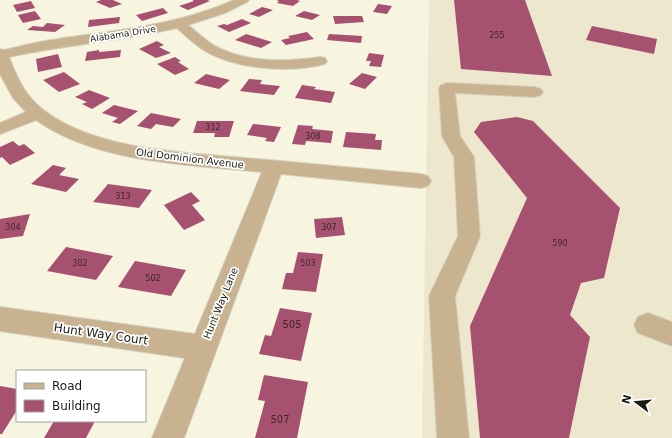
<svg xmlns="http://www.w3.org/2000/svg" width="672" height="438" font-family="'DejaVu Sans',sans-serif">
	<style>
		.built { fill: #ede8cd }
		.building { fill: #a6516f }
		.lines { fill: none; stroke-linecap: round; stroke-linejoin: round }
		.minor-casing { stroke: #d4d1bf; stroke-width: 2 }
		.minor { fill: #c8b290; fill-rule: evenodd }
		.labels { text-anchor: middle; stroke-width: 3.5; stroke-linejoin: round; paint-order: stroke }
		.number-label { font-size: 8px; fill: #3e282b }
		.far-street-label { font-size: 9px; fill: #1c1b14; stroke: #fff }
		.street-label { font-size: 10px; fill: #1c1b14; stroke: #fff }
		.near-number-label { font-size: 10px; fill: #3e282b }
		.near-street-label { font-size: 12px; fill: #1c1b14; stroke: #fff }
	</style>
	<rect width="100%" height="100%" fill="#f7f4e0"/>
	<!-- built -->
	<path class="built" d="M429,0H672V438H422Z"/>
	<!-- building -->
	<g class="building">
		<path d="M101,0H113L122,4L110,8L96,2Z"/>
		<path d="M192,0H207L210,1L188,10L179,6L194,1Z"/>
		<path d="M276,0H297L300,1L293,6L277,3L279,1Z"/>
		<path d="M454,0H525L552,76L461,69Z"/>
		<path d="M31,1L35,8L17,12L13,5Z"/>
		<path d="M378,4L392,6L387,14L373,12Z"/>
		<path d="M262,7L273,10L259,17L249,14Z"/>
		<path d="M163,8L168,13L142,21L136,15Z"/>
		<path d="M35,11L41,19L23,23L18,15Z"/>
		<path d="M304,11L320,15L312,20L295,16Z"/>
		<path d="M333,16H362L364,22L335,24Z"/>
		<path d="M120,17L119,23L88,27L89,20Z"/>
		<path d="M242,19L251,23L229,32L217,26L224,24L227,25Z"/>
		<path d="M47,23L65,25L55,32L27,30L33,26L43,27Z"/>
		<path d="M592,26L657,39L654,54L586,40Z"/>
		<path d="M307,32L314,39L286,45L281,40L290,38L288,36Z"/>
		<path d="M246,34L272,42L261,48L235,40Z"/>
		<path d="M329,34L362,36L361,43L327,40Z"/>
		<path d="M157,41L164,45L159,47L171,53L156,58L139,49Z"/>
		<path d="M99,50V52L121,50L120,57L85,61L87,52Z"/>
		<path d="M369,53L384,55L381,67L369,66L371,61H366Z"/>
		<path d="M58,54L62,67L38,72L36,59Z"/>
		<path d="M175,57L181,61L178,62L189,69L175,75L157,64Z"/>
		<path d="M64,72L80,84L59,92L43,80Z"/>
		<path d="M362,73L377,77L365,89L349,84Z"/>
		<path d="M206,74L230,80L219,89L194,83Z"/>
		<path d="M249,79L262,80L260,84L280,86L274,95L240,91Z"/>
		<path d="M302,85L316,87L314,89L335,92L331,103L295,98Z"/>
		<path d="M89,90L110,98L92,109L82,104L87,102L75,97Z"/>
		<path d="M114,105L138,111L120,124L112,122L118,118L102,113Z"/>
		<path d="M151,113L181,119L173,127L156,124L151,129L137,126Z"/>
		<path d="M517,117L533,121L620,208L604,278L581,283L570,315L590,337L569,438H480L470,326L527,198L474,132L481,122Z"/>
		<path d="M197,121H234L229,137H214L215,133H193Z"/>
		<path d="M253,124L281,127L274,142L265,141L267,138L247,135Z"/>
		<path d="M298,125L313,126L312,129L333,131L331,143L306,141L305,145L292,144Z"/>
		<path d="M346,132L376,134L375,140H382L381,150L343,147Z"/>
		<path d="M13,141L19,146L24,144L35,153L10,165L2,157L0,158V147Z"/>
		<path d="M53,165L66,168L59,175L79,179L66,192L31,184Z"/>
		<path d="M108,184L152,190L139,208L93,202Z"/>
		<path d="M191,192L200,201L192,205L205,220L184,230L164,205Z"/>
		<path d="M30,214L23,236L0,239V219Z"/>
		<path d="M342,217L345,235L316,238L314,219Z"/>
		<path d="M66,247L113,256L96,280L47,271Z"/>
		<path d="M298,252L323,254L316,292L282,289L286,273H293Z"/>
		<path d="M135,261L186,270L171,296L118,287Z"/>
		<path d="M280,308L312,313L301,361L259,354L265,335L271,336Z"/>
		<path d="M264,375L308,382L297,438H255L265,401L258,400Z"/>
		<path d="M0,386L17,389V410L2,434H0Z"/>
		<path d="M54,421H95L86,438H44Z"/>
	</g>
	<g class="lines">
		<!-- minor casing -->
		<g class="minor-casing">
			<g id="minor">
				<path d="M234,0H249L247,2L225,13L188,25C197,32 205,40 215,46C246,63 286,62 320,57L325,58L327,61L325,64C290,73 237,70 205,51C195,45 186,36 177,28C121,41 64,45 9,57C17,77 24,94 41,108C95,152 191,153 258,159C313,164 367,169 421,174L428,176L431,181L428,186L421,188L281,174L184,438H152L185,358L0,331V307L195,334L262,172C190,165 96,163 36,120L0,134V123L26,112L13,98L1,76L0,73V49L4,50C22,46 40,41 58,39C118,30 178,25 234,0Z"/>
				<path d="M447,83L535,87L541,89L543,92L541,95L535,97L455,93L460,136L474,157L480,236L455,296L469,438H437L429,296L458,236L454,157L442,136L439,88L441,85Z"/>
				<path d="M648,313L672,322V346L638,333L634,325L638,317Z"/>
			</g>
		</g>
		<!-- minor -->
		<use href="#minor" class="minor"/>
	</g>
	<g class="labels">
		<!-- number labels -->
		<g class="number-label">
			<text x="497" y="38">255</text>
			<text x="213" y="130">312</text>
			<text x="313" y="139">308</text>
			<text x="123" y="199">313</text>
			<text x="13" y="230">304</text>
			<text x="329" y="230">307</text>
			<text x="560" y="246">590</text>
			<text x="80" y="266">302</text>
			<text x="308" y="266">503</text>
			<text x="153" y="281">502</text>
		</g>
		<!-- far-street labels -->
		<g class="far-street-label">
			<text transform="translate(123 34) rotate(-9)" y="3">Alabama Drive</text>
		</g>
		<!-- street labels -->
		<g class="street-label">
			<text transform="translate(190 158) rotate(7)" y="4">Old Dominion Avenue</text>
			<text transform="translate(220 303) rotate(-68)" y="4">Hunt Way Lane</text>
		</g>
		<!-- near-number labels -->
		<g class="near-number-label">
			<text x="292" y="328">505</text>
			<text x="280" y="423">507</text>
		</g>
		<!-- near-street labels -->
		<g class="near-street-label">
			<text transform="translate(101 334) rotate(8)" y="4">Hunt Way Court</text>
		</g>
	</g>
	<!-- legend -->
	<rect x="16" y="370" width="130" height="52" fill="#ffffff" stroke="#a4a4a1"/>
	<rect x="24" y="383" width="20" height="6" fill="#c8b290" stroke="#a4a4a1"/>
	<text x="52" y="390" font-size="12" fill="#1c1b14">Road</text>
	<rect x="24" y="400" width="20" height="12" fill="#a6516f" stroke="#a4a4a1"/>
	<text x="52" y="410" font-size="12" fill="#1c1b14">Building</text>
	<!-- north arrow -->
	<g transform="translate(636 402) rotate(286)" stroke="#ffffff" stroke-width="3" paint-order="stroke">
	<path d="M0-3L7 15L0 10L-7 15Z" fill="#1c1b14"/>
	<text y="-6" font-size="11" font-weight="bold" text-anchor="middle" fill="#1c1b14">N</text>
	</g>
</svg>
